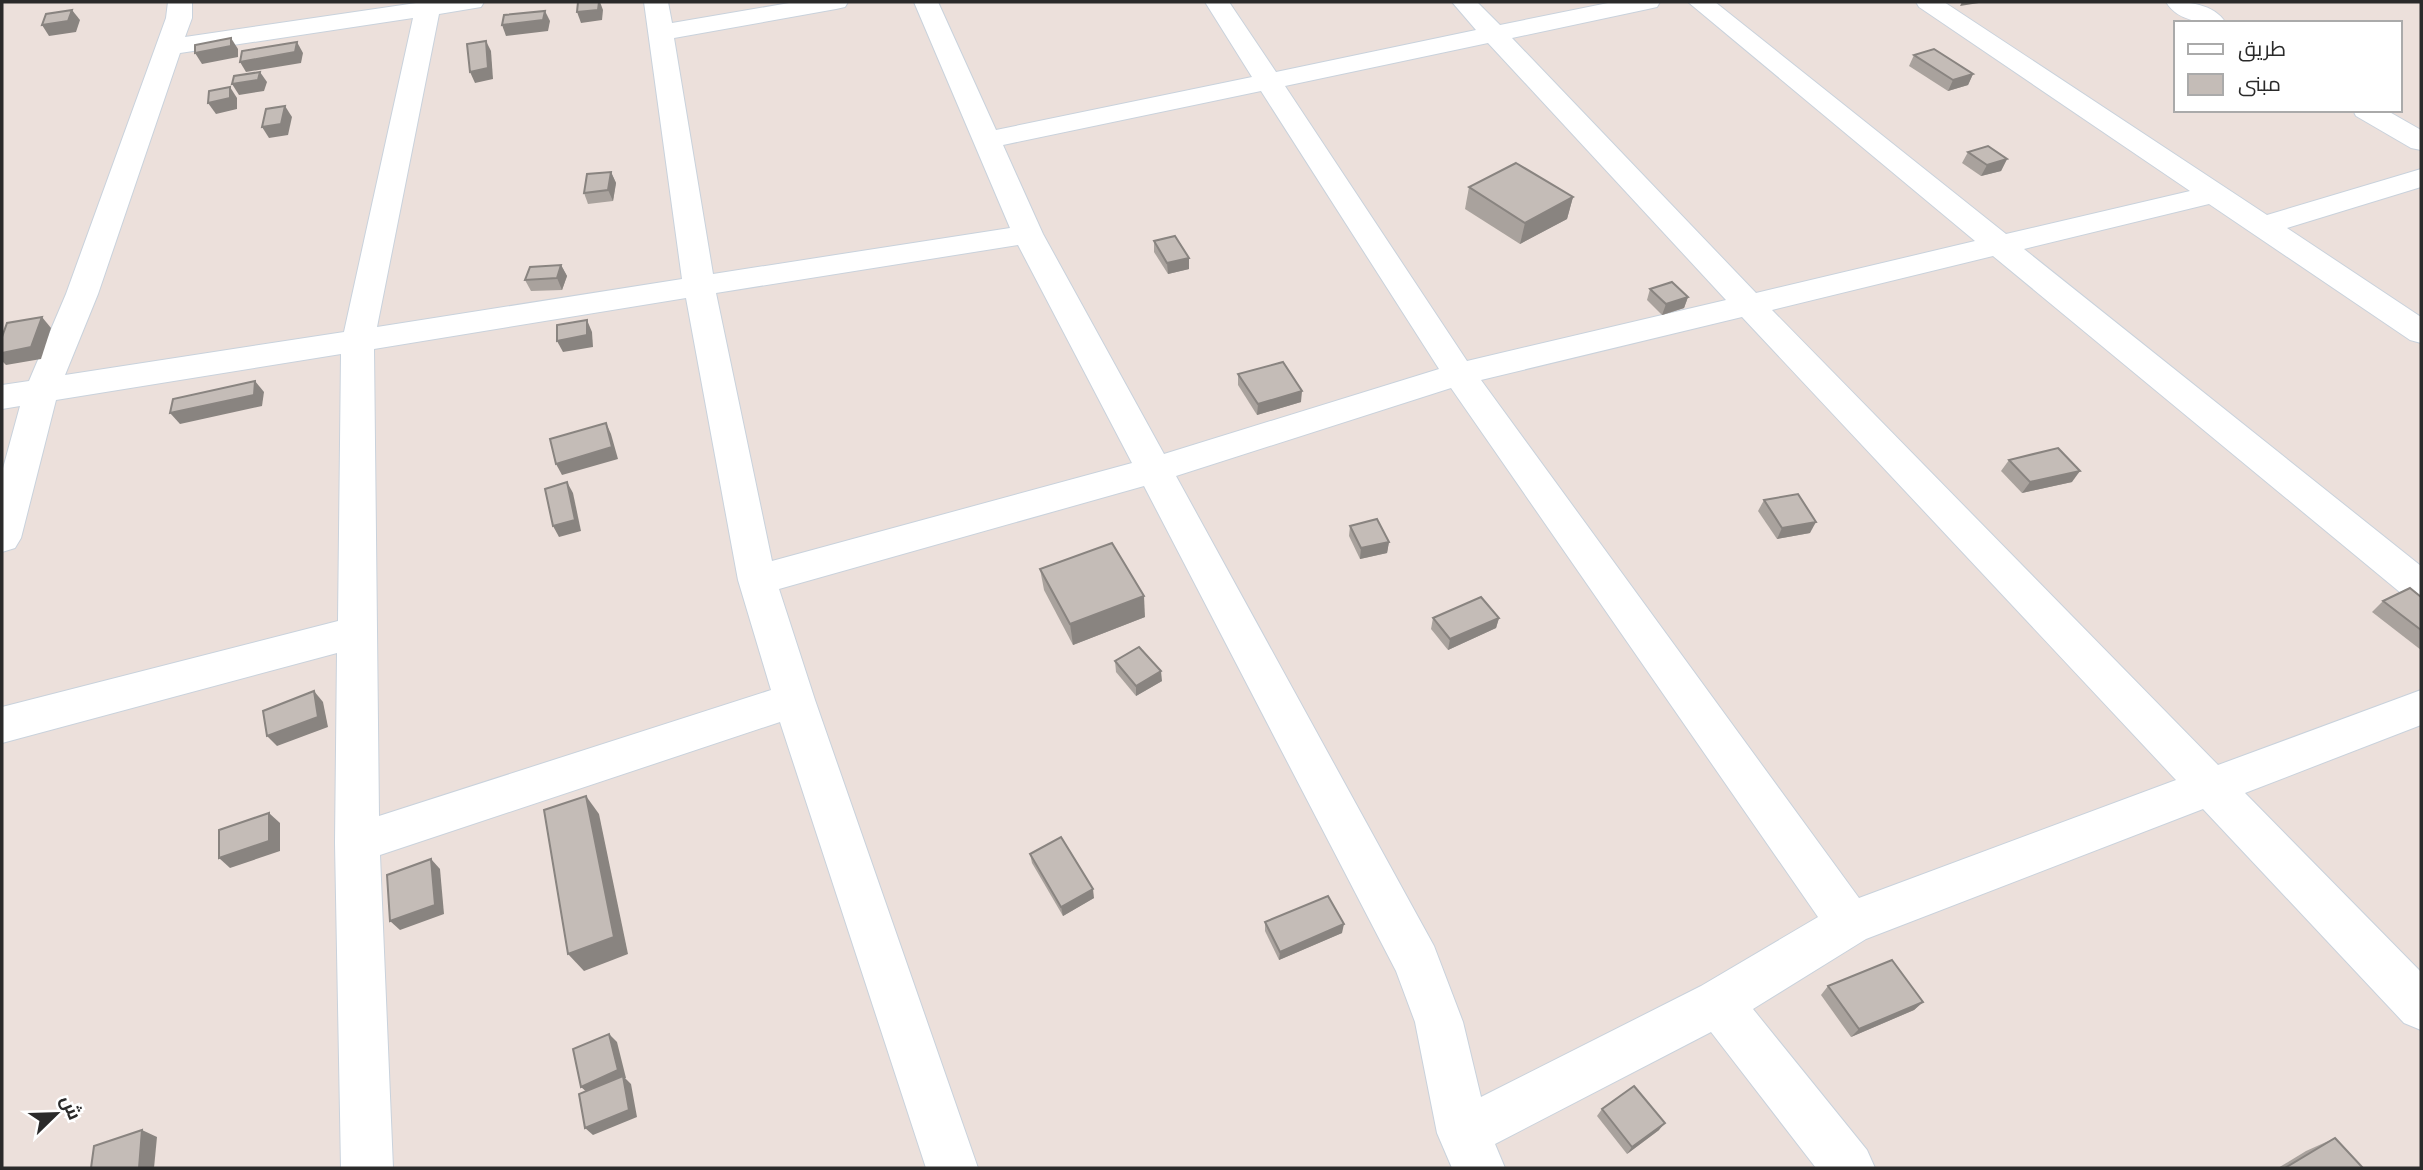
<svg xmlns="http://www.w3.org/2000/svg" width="2423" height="1170" font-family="'Open Sans',Cairo,sans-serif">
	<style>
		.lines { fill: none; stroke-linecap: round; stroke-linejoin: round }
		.minor-casing { stroke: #c9d2dc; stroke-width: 2 }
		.minor { fill: #fff; fill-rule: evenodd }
		.wall { fill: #a9a29d }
		.shaded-wall { fill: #898480 }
		.building { fill: #c4bcb7; stroke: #898480; stroke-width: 2 }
	</style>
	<rect width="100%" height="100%" fill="#ece0db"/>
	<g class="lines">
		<!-- minor casing -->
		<g class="minor-casing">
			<g id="minor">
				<path d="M168,2H192V18L185,37L423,2H484L481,7L439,14L377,327L682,279L644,2H668L672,23L795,2H848L845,7L836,9L674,38L713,274L1010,228L914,2H938L996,130L1252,77L1205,2H1229L1276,72L1476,30L1452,2H1477L1500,25L1613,2H1660L1657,7L1648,9L1512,38L1756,293L1975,241L1688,2H1715L2006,234L2190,191L1919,7L1916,2H1944L2267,215L2421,169V187L2287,228L2421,317V343L2410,340L2209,204L2024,249L2421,566V602L2407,598L1993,256L1772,310L2218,765L2421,690V725L2245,793L2421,972V1030L2404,1023L2203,809L1866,939L1753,1009L1867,1150L1875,1168H1816L1711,1032L1495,1144L1505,1168H1452L1437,1133L1415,1022L1396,971L1144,486L779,589L815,700L978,1168H926L780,722L380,855L393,1168H341L335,843L337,653L2,743V707L338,621L341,354L56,400L21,538L15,548L2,552V472L20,406L2,409V385L29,381L66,294L166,18ZM413,18L344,332L65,375L98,294L180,53ZM1488,43L1726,300L1467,361L1285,86ZM1261,91L1439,369L1164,454L1043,234L1003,145ZM1018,245L1132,463L772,561L716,293ZM686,298L738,580L771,690L379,816L374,349ZM1742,317L2176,780L1859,898L1481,380ZM1451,388L1818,917L1701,986L1481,1097L1463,1022L1434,946L1176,476Z"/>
				<path d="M2166,2C2188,2 2213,3 2226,23C2205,23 2179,23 2166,2Z"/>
				<path d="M2353,110H2386L2421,130V150L2411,148L2356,116Z"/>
			</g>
		</g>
		<!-- minor -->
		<use href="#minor" class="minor"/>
	</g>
	<!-- wall -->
	<g class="wall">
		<path d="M1914,55L1973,74L1968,85L1948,91L1909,66Z"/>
		<path d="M1968,152L2007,159L2001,171L1981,176L1962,163Z"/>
		<path d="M611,172L616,183L613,201L588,204L584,193Z"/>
		<path d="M1469,187L1573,197L1567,219L1520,244L1465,209Z"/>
		<path d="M1154,241L1189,269L1168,274L1154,252Z"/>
		<path d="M561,265L567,276L562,290L531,291L525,280Z"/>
		<path d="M1650,289L1688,297L1684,308L1662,315L1647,300Z"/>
		<path d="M1238,374L1301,402L1257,415L1238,385Z"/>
		<path d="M2009,460L2072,482L2022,493L2001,471Z"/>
		<path d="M1764,500L1810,533L1777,539L1758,511Z"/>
		<path d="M1350,526L1389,542L1387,553L1360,559L1349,536Z"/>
		<path d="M1040,569L1145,617L1073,645L1044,590Z"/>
		<path d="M2421,597V650L2372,612L2383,601Z"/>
		<path d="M1433,618H1499L1496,628L1448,650L1431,629Z"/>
		<path d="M1115,661L1162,681L1136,696L1116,672Z"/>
		<path d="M1030,854L1094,898L1063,916L1032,863Z"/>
		<path d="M1265,922L1342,933L1279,960L1265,931Z"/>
		<path d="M1828,986L1923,1002L1914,1010L1851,1037L1821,995Z"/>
		<path d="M1602,1109L1659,1130L1627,1154L1597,1116Z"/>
		<path d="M2335,1138L2363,1168H2278L2306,1151Z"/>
	</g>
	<!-- shaded-wall -->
	<g class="shaded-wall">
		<path d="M599,2H600L603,10L602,20L581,23L577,12Z"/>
		<path d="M1962,2H1985L1960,6Z"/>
		<path d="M72,10L80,20L76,32L49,36L42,25Z"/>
		<path d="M545,11L550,21L548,31L506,36L502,25Z"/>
		<path d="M231,38L238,49V57L202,64L195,53Z"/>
		<path d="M486,41L491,51L493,79L475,83L470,72Z"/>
		<path d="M297,42L303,53L301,63L246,72L240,62Z"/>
		<path d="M260,72L267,82L264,91L239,95L232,84Z"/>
		<path d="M1973,74L1968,85L1948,91L1953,80Z"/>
		<path d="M230,87L237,98V109L216,114L208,103Z"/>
		<path d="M285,106L292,117L288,135L269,138L262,127Z"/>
		<path d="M2007,159L2001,171L1981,176L1987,165Z"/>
		<path d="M611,172L616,183L613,201L608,190Z"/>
		<path d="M1573,197L1567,219L1520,244L1525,223Z"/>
		<path d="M1189,258V269L1168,274L1167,263Z"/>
		<path d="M561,265L567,276L562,290L557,278Z"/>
		<path d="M1688,297L1684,308L1662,315L1666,304Z"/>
		<path d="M42,317L51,328L41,359L6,365L2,361V353Z"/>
		<path d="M587,320L592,332L593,347L563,352L557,341Z"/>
		<path d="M255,381L264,392L262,406L180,424L170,413Z"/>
		<path d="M1302,391L1301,402L1257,415L1258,404Z"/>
		<path d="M606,423L611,434L618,459L562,475L556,464Z"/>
		<path d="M2080,471L2072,482L2022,493L2030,482Z"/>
		<path d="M567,482L573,493L581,531L559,537L553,526Z"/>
		<path d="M1816,522L1810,533L1777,539L1782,528Z"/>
		<path d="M1389,542L1387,553L1360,559L1361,548Z"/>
		<path d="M1144,596L1145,617L1073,645L1070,624Z"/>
		<path d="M1499,618L1496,628L1448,650L1450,639Z"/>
		<path d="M1161,671L1162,681L1136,696V686Z"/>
		<path d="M314,691L323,702L328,727L277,746L267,736Z"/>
		<path d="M586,796L599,814L628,954L584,971L568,954Z"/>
		<path d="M269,813L280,823V851L230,868L219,858Z"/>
		<path d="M431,859L440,869L444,914L400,930L390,921Z"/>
		<path d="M1093,889L1094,898L1063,916L1061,907Z"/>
		<path d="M1344,924L1342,933L1279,960L1280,952Z"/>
		<path d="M1923,1002L1914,1010L1851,1037L1859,1029Z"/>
		<path d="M609,1034L617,1042L626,1078H625L631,1084L637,1117L593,1135L585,1128L589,1094L581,1087Z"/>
		<path d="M1665,1123L1659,1130L1627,1154L1632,1147Z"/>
		<path d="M142,1130L157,1137L154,1168H139Z"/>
	</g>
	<!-- building -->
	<g class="building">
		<path d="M578,2H599L598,10L577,12Z"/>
		<path d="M72,10L68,21L42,25L46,14Z"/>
		<path d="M545,11L543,20L502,25L504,15Z"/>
		<path d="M231,38V46L195,53V45Z"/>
		<path d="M486,41L488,68L470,72L467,44Z"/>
		<path d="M297,42L295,52L240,62L242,51Z"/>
		<path d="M1934,49L1973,74L1953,80L1914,55Z"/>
		<path d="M260,72L258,80L232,84L234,76Z"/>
		<path d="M230,87V98L208,103L209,91Z"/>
		<path d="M285,106L281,124L262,127L266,109Z"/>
		<path d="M1988,146L2007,159L1987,165L1968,152Z"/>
		<path d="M1516,163L1573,197L1525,223L1469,187Z"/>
		<path d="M611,172L608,190L584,193L587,174Z"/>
		<path d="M1175,236L1189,258L1167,263L1154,241Z"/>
		<path d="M561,265L557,278L525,280L530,267Z"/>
		<path d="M1672,282L1688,297L1666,304L1650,289Z"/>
		<path d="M42,317L31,347L2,353V337L7,323Z"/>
		<path d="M587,320V335L557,341V325Z"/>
		<path d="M1283,362L1302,391L1258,404L1238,374Z"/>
		<path d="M255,381L254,395L170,413L173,399Z"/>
		<path d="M606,423L612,447L556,464L550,439Z"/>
		<path d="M2058,448L2080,471L2030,482L2009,460Z"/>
		<path d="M567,482L575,520L553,526L545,489Z"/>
		<path d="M1798,494L1816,522L1782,528L1764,500Z"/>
		<path d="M1377,519L1389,542L1361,548L1350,526Z"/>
		<path d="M1112,543L1144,596L1070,624L1040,569Z"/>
		<path d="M2410,588L2421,597V630L2383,601Z"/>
		<path d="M1481,597L1499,618L1450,639L1433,618Z"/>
		<path d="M1139,647L1161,671L1136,686L1115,661Z"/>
		<path d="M314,691L318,717L267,736L263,711Z"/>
		<path d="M586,796L614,937L568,954L544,810Z"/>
		<path d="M269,813V841L219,858V830Z"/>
		<path d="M1061,837L1093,889L1061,907L1030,854Z"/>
		<path d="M431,859L435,905L390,921L387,875Z"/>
		<path d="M1328,896L1344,924L1280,952L1265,922Z"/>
		<path d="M1892,960L1923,1002L1859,1029L1828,986Z"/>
		<path d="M609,1034L618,1070L581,1087L573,1049Z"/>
		<path d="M623,1076L629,1110L585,1128L579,1094Z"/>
		<path d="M1634,1086L1665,1123L1632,1147L1602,1109Z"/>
		<path d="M142,1130L139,1168H91L94,1146Z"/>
		<path d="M2335,1138L2363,1168H2285Z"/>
	</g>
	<!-- border -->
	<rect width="2423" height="1170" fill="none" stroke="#2a2a2a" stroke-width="7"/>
	<!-- legend -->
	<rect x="2174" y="21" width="228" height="91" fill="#ffffff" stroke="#aaaaaa" stroke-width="2"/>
	<rect x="2188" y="44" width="35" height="10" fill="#ffffff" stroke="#aaaaaa" stroke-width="2"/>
	<text x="2238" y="56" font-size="21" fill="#2a2a2a">طريق</text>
	<rect x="2188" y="74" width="35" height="21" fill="#c4bcb7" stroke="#aaaaaa" stroke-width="2"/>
	<text x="2238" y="91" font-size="21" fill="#2a2a2a">مبنى</text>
	<!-- north arrow -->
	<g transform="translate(56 1114) rotate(67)" stroke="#ffffff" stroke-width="5" paint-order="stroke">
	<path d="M0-5L12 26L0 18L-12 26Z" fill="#2a2a2a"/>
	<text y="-10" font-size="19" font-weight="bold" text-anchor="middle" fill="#2a2a2a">ش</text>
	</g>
</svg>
